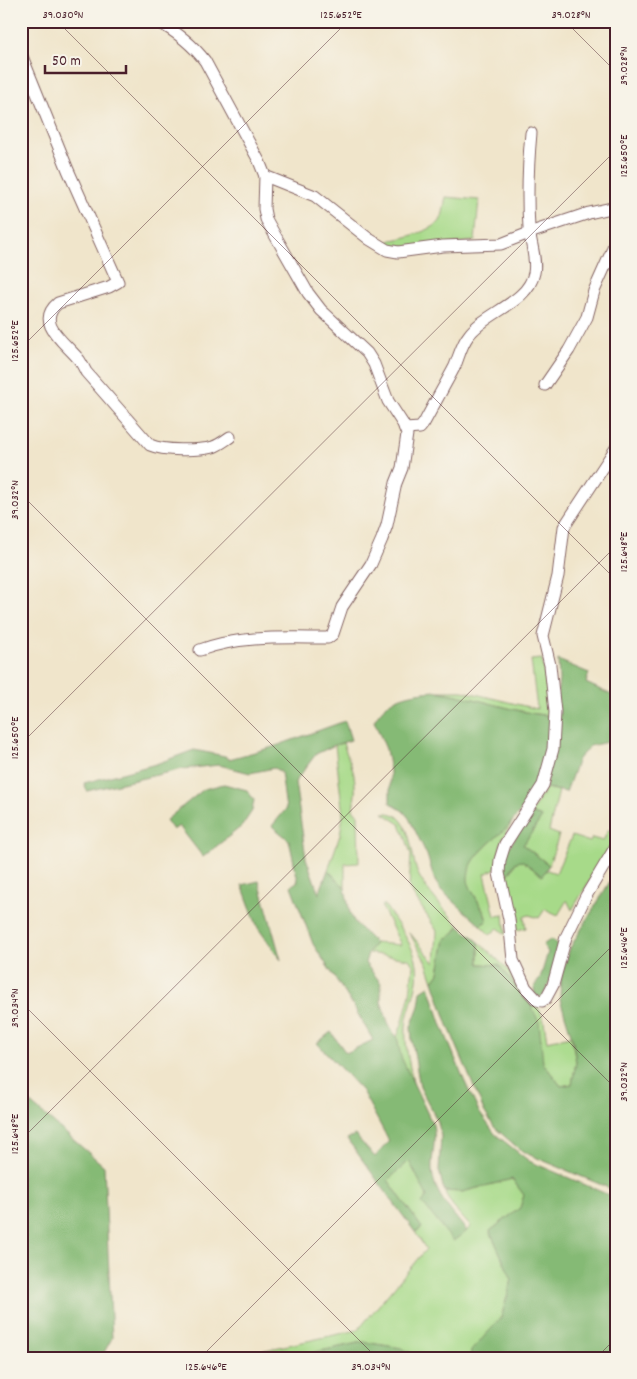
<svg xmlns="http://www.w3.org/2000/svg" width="637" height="1379" font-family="Dekko,sans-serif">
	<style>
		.green { fill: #a7da89; stroke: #787c5a }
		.forest { fill: #85ba75; stroke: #686c50 }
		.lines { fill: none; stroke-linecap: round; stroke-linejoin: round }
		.street-casing { stroke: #846463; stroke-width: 13 }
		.street { stroke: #fff; stroke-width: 11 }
		.ticks { fill: none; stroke: #4a1f2b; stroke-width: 1; stroke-opacity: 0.45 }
		.neatline { fill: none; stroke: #4a1f2b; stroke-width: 2 }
		.ticks-label { font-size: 12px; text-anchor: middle; fill: #4a1f2b }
	</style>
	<rect width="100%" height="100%" fill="#f7f3e8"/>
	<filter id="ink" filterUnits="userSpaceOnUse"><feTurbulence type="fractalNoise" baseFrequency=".02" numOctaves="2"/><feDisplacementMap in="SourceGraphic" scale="10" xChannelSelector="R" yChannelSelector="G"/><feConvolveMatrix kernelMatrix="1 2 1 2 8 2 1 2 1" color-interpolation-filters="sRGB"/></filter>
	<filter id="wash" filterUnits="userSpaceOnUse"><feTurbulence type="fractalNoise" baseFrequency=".0096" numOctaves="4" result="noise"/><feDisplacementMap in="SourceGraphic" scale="20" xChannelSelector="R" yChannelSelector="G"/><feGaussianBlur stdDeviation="1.12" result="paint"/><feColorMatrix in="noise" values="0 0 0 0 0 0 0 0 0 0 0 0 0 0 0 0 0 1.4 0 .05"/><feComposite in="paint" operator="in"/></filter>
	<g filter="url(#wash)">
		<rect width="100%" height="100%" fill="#f0e5cb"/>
		<!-- green -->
		<g class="green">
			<path d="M446,197L479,200L475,241L403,249L387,245L391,240C402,239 434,230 440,221C444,214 444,204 446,197Z"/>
			<path d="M542,659L551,716C512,712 475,697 436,691H463L537,709L531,660Z"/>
			<path d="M343,743C347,756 355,770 355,785C356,793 354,801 353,809L358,815L359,863L345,864V888L328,870L340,835L343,815L335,745Z"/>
			<path d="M546,788L559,791L549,831L559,835L549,865L523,845L542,817L531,813Z"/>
			<path d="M383,813C413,810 410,857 418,874C427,892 446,911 459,926L454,934L445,939L439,973L433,981L427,964L409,932L435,963L437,931L409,888L411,854L405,836L400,824Z"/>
			<path d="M512,822L501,842L496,868L485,874L495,916L504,915L506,935L498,928L490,935L480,925L487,921C484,906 473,896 468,883C461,862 500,835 512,822Z"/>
			<path d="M608,830L616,831V837L572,910L567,900L558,915L545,909L539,918L529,915L524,917L526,928L518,930L513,924L502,870L511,872L516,862L523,861L542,875L547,870L556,873L572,836L590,842L592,838L603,841Z"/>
			<path d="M384,904C395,921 414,945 417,965C420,983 411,1001 407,1018C403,1040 409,1061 413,1083L400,1057L397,1037L402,1024L410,994L413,965L409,959L368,953L375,943L401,945L382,907Z"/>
			<path d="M479,942C501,963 534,991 544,1021C545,1028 546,1035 547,1041L571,1036L576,1062L572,1084L561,1086L543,1063L531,1005L499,965L479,964Z"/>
			<path d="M409,1161L453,1241L471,1227L454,1208L444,1191L462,1192L512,1179L524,1195L520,1208L490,1231L512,1279L501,1318L472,1351L470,1358H419L401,1348L363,1342L288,1358H228L358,1330L426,1249L415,1232L422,1228L388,1180Z"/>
		</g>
		<!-- forest -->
		<g class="forest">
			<path d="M558,660L589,673L586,683L616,697V740L590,746L578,759L566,792L546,788L559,680Z"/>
			<path d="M436,691C475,697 512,712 551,716C551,737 550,756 542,776C536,793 522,810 510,824C497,839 467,856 468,880C468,887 484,909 487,921L480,925L441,890L435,881L427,855L409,818L403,811L390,803V771L386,749L374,721C388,696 409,693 436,691Z"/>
			<path d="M345,721L351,740L335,745L316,754L295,782L306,858L319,894L328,870L345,888L350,913L355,923L375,943L368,953L365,963L381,983V1002L390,1028L397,1037L401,1057L433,1125C436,1138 433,1150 432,1163C430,1190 451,1211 467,1231L453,1241L422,1203L427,1196L409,1161L388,1180L422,1228L415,1232L347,1139L355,1135L375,1157L389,1141L362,1091L317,1043L331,1032L346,1053L373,1040L354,1007L313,944L291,886L298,881L289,840L272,826L286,809L281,772L274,768L250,773L219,765L183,769L87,791L84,783L156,764L194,750L225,756L229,759L273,747Z"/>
			<path d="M224,784L247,790L254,800L252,811L242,826L203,857L179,826L173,830L166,820L204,789Z"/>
			<path d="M531,813L542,817L523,845L549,865L542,876L523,861L516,862L508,875L502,870L506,852Z"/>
			<path d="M616,876V1191L530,1155L518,1148L494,1127L484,1111L448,1025L433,981L439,973L445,939L454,934L459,926L479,942V964L499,965L531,1005L539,1022L543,1063L561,1086L572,1084L576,1062L573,1041L560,999L561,977L570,948L612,878Z"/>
			<path d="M259,881L281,960L258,928L242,885Z"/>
			<path d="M551,939C552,940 556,943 557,944C562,953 547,990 542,998L534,994L535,985L540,979L548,952L543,945Z"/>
			<path d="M429,986L442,1026L464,1080L479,1112L495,1134L529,1161L616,1198V1358H470L471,1351L501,1318L512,1280L490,1231L520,1208L524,1195L512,1179L462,1192L444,1191L439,1170L441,1136L438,1122L420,1087L412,1041L411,1027L419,1006L421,991Z"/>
			<path d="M21,1095L104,1166L112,1338L101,1358H21Z"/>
			<path d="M363,1342L402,1348L419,1358H288Z"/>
		</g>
	</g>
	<g filter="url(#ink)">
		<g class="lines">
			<!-- street casing -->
			<g class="street-casing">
				<g id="street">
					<path d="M157,21C175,31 193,45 205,61L259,161L265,176L264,209L266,219L272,230L308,293L321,310L367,353L374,364L388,401L403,424L407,434L402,468L396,483L387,525L382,539L371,564L342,607L333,634L328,638C286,638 240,635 200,650"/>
					<path d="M21,54L68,170L118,282L109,287L58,303C33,324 68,344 80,361C82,364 84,368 86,372L150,445C164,451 197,451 213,447C219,445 224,441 230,437"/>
					<path d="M265,176L315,196L369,239L387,250L398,252L443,246L501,244L529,233L589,213L616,207"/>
					<path d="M545,385L569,350L587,317L594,291L611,253L616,239"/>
					<path d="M405,429L420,428L424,423C434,404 445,385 455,366C459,356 462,343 469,335C486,312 528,303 534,273C537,259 530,242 529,228C527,196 528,165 531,133"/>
					<path d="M616,448L564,527L558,576L543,636L550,665L555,712L553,749L543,785L505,844L500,860L499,873L509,919L513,960L526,988L537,1000L542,1001L546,998L553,985L566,937L586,896L616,846"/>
				</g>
			</g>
			<!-- street -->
			<use href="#street" class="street"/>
		</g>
	</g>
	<!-- ticks -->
	<path class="ticks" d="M57,21L616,580M565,21L616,72M21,348L348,21M21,494L616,1089M21,744L616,150M21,1002L377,1358M21,1140L616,546M200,1358L616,942M596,1358L616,1338"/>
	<!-- margin -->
	<rect width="637" height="1379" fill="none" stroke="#f7f3e8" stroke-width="55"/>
	<!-- scale -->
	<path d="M45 65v8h81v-8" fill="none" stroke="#4a1f2b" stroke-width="2.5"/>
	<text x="52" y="65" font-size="15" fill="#4a1f2b" stroke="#f7f3e8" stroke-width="4" paint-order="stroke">50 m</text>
	<rect x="28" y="28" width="582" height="1324" class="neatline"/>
	<g class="ticks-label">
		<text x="63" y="18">39.030°N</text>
		<text x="341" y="18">125.652°E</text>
		<text x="571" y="18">39.028°N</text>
		<text transform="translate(623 66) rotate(-90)" y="4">39.028°N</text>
		<text transform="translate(623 156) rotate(-90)" y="4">125.650°E</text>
		<text transform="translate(14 341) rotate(-90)" y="4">125.652°E</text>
		<text transform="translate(14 500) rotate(-90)" y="4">39.032°N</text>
		<text transform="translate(623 552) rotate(-90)" y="4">125.648°E</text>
		<text transform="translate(14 738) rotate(-90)" y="4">125.650°E</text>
		<text transform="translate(623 948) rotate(-90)" y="4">125.646°E</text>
		<text transform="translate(14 1008) rotate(-90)" y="4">39.034°N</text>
		<text transform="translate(623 1082) rotate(-90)" y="4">39.032°N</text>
		<text transform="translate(14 1134) rotate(-90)" y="4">125.648°E</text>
		<text x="206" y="1370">125.646°E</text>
		<text x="371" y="1370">39.034°N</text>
	</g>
</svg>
